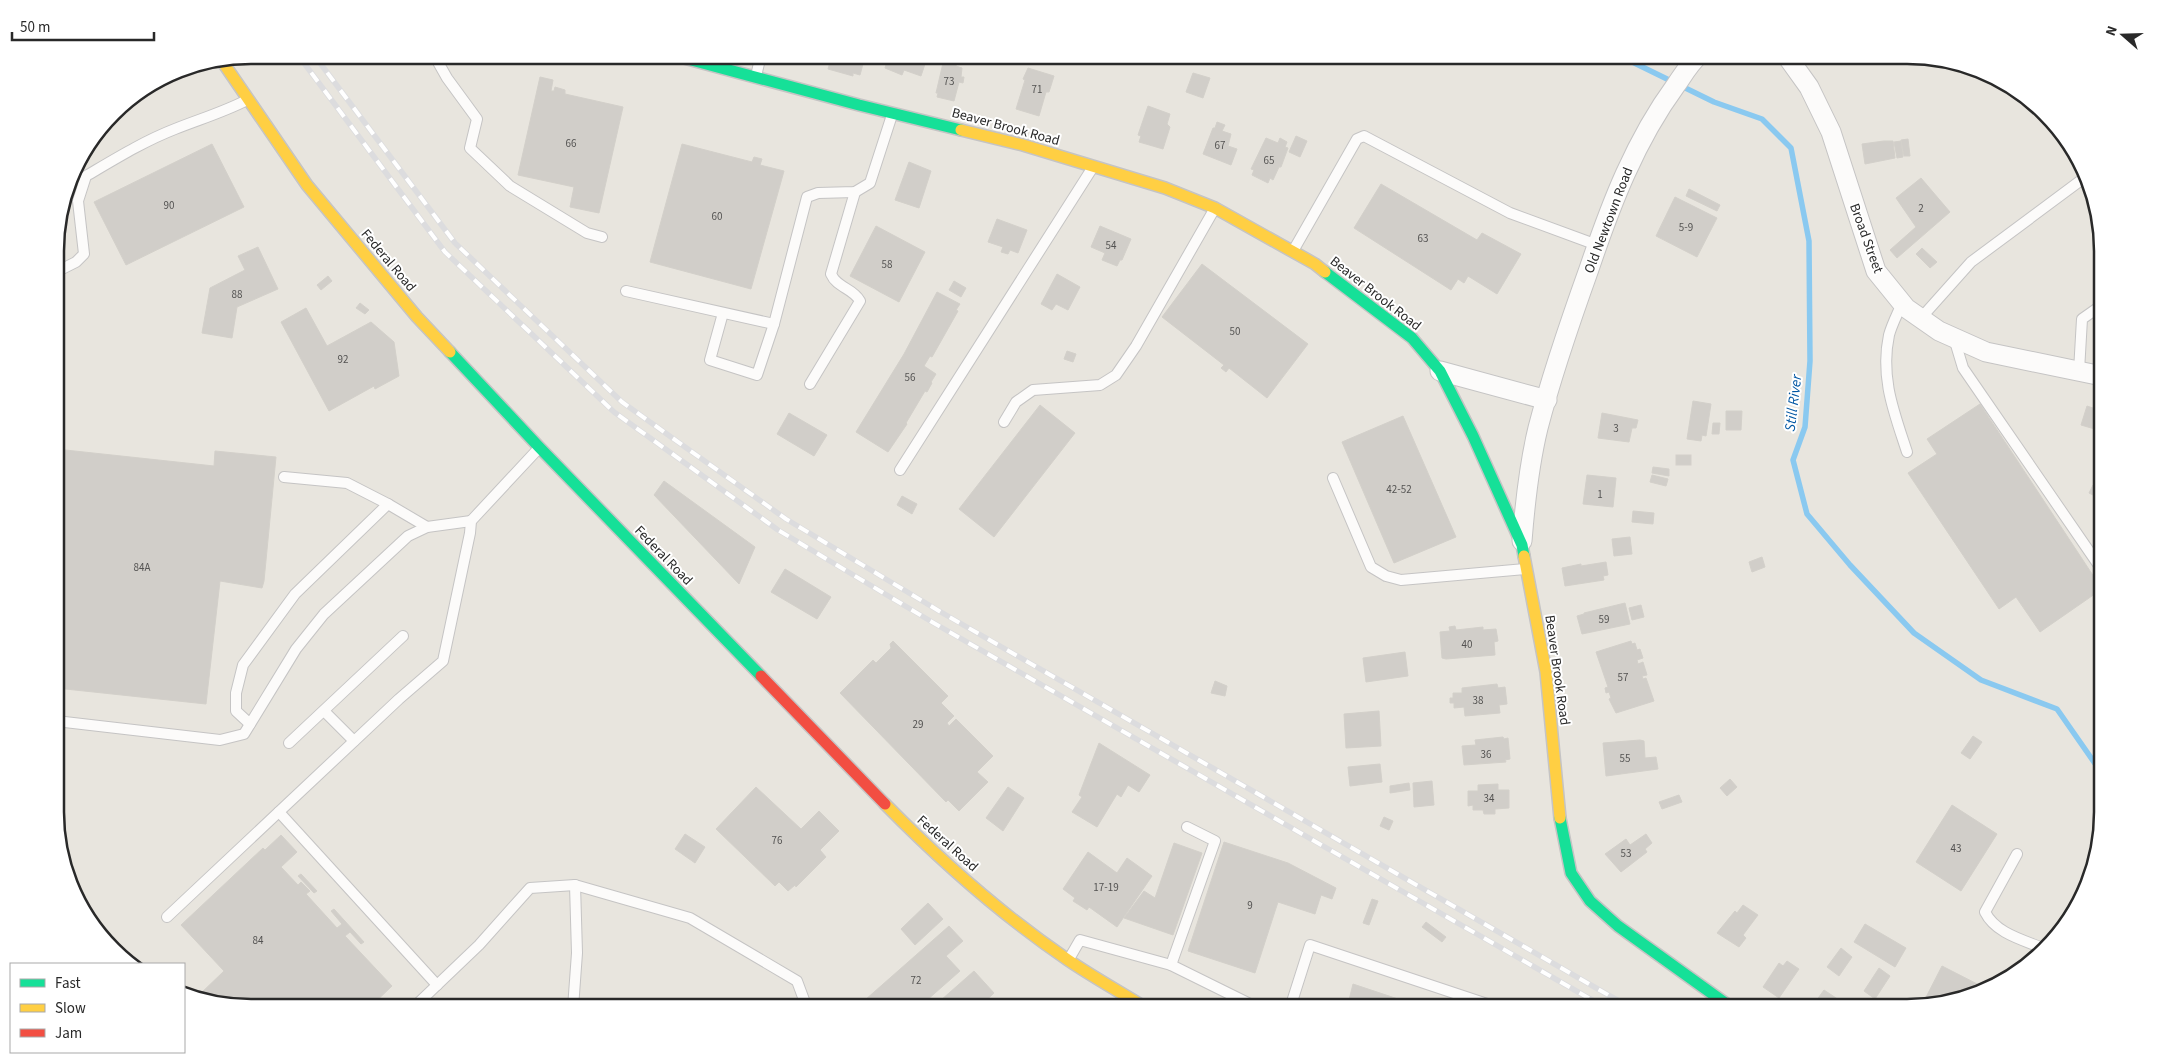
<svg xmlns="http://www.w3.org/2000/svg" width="2158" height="1063" font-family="'Source Sans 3',sans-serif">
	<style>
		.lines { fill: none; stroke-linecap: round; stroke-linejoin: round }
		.stream { stroke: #8ac9f0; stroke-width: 5.5 }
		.building { fill: #d1cec9; stroke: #d3d0ca }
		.lane-casing { stroke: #c5c4c4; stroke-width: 12 }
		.street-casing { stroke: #c5c4c4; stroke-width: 21 }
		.fast-casing { stroke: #c5c4c4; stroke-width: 14 }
		.slow-casing { stroke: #c5c4c4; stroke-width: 14 }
		.jam-casing { stroke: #c5c4c4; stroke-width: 14 }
		.lane { stroke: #fcfbfa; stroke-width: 10 }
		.street { stroke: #fcfbfa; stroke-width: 19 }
		.fast { stroke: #16e098; stroke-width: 11 }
		.slow { stroke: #ffcf43; stroke-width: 11 }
		.jam { stroke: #f24e42; stroke-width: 11 }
		.rail-casing { stroke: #dcdcde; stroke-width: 5.5 }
		.rail { stroke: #fff; stroke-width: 4; stroke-dasharray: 11; stroke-linecap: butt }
		.labels { text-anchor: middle; stroke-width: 4; stroke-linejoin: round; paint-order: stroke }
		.number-label { font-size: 11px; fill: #545352 }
		.street-label { font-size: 14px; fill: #292929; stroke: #fff }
		.water-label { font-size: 15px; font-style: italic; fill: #0257a4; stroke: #fff }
		.rim { fill: none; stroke: #292929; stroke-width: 2.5 }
	</style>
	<rect width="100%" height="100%" fill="#e8e5de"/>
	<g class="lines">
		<!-- stream -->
		<path class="stream" d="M1618,55L1714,102L1762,119L1791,148L1809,241L1810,361L1805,427L1793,460L1807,514L1850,565L1914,633L1981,680L2057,709L2103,775"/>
	</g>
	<!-- building -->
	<g class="building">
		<path d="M773,55H799L797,61L794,60L793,62L788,61L789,59Z"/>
		<path d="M832,55H858L856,63L863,64L860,75L853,73V76L828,69Z"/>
		<path d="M889,55H928L921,76L904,70L902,75L885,68Z"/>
		<path d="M950,60L957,61L956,66L962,68L961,77H964L963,83L959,82L954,101L937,97L938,93H936L943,63L949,65Z"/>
		<path d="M1028,68L1054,76L1049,92H1046L1039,116L1016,109L1025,80L1023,79Z"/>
		<path d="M1193,73L1210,78L1203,98L1186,92Z"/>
		<path d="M540,77L553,80L551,91H554L555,87L565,90V94L623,107L599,213L570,207L574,187L518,175Z"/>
		<path d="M1148,106L1170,114L1167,124L1170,127L1163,149L1139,142L1141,136L1138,135Z"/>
		<path d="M1217,122L1225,125L1222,131L1231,134L1228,146L1237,149L1231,165L1203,154L1213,128H1215Z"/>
		<path d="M1296,136L1307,141L1300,157L1289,152Z"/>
		<path d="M1266,138L1278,143L1280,138L1287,142L1285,147L1288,148L1281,167H1279L1273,180L1270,178L1268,183L1252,175L1254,170L1251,169Z"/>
		<path d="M1908,139L1910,156H1904L1901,140Z"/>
		<path d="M1884,141H1893L1895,158L1865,164L1862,144Z"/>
		<path d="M1901,141L1903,157L1897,158L1894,142Z"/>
		<path d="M212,144L244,207L126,265L94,202Z"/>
		<path d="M682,144L752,162L754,157L762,159L760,165L784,171L751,289L650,262Z"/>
		<path d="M909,162L931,171L919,208L895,200Z"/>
		<path d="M1921,178L1950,212L1897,258L1890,250L1916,227L1896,198Z"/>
		<path d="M1381,184L1477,240L1482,233L1521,254L1497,294L1468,276L1464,283L1458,279L1451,290L1354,228Z"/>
		<path d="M1689,189L1720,205L1717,211L1686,196Z"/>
		<path d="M1675,197L1717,218L1697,257L1656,236Z"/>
		<path d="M997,219L1027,230L1018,253L1010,250L1008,254L1001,252L1003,247L988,242Z"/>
		<path d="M876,226L925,252L899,302L850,276Z"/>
		<path d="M1100,226L1131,239L1122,260H1120L1117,266L1102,260L1105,253L1091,247Z"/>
		<path d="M258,247L278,289L237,307L232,338L202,333L210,288L245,270L238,256Z"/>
		<path d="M1922,248L1937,262L1930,268L1916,254Z"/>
		<path d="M1202,264L1308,344L1267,398L1229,368L1226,372L1221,368L1224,365L1162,317Z"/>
		<path d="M1057,274L1080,287L1068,310L1056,304L1052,310L1041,304Z"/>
		<path d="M328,276L332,281L321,290L317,285Z"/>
		<path d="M954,281L966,288L961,297L949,290Z"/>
		<path d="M937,292L960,304L956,310L958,311L932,357L930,356L924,366L936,374L931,382L932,383L927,392L925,391L906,423L907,424L888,452L856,432L904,354Z"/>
		<path d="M360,303L369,310L365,314L356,308Z"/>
		<path d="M306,308L327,346L371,322L394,342L399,376L375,389L374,386L329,411L281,322Z"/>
		<path d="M1067,351L1076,354L1073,362L1064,359Z"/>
		<path d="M1693,401L1711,404L1706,436L1702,435L1701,441L1687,439Z"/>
		<path d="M1980,404L2102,589L2040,632L2016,597L1999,609L1908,473L1937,454L1927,439Z"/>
		<path d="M1040,405L1075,433L994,537L959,509Z"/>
		<path d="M2087,406L2102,411L2098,430L2081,425Z"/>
		<path d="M1726,411H1742L1741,430H1726Z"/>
		<path d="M789,413L827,435L814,456L777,434Z"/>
		<path d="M1602,413L1638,420L1636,428H1632L1629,442L1598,438Z"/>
		<path d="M1403,416L1456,537L1394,563L1342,442Z"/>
		<path d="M1713,423H1720L1719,434H1712Z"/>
		<path d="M56,449L214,466L215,451L276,457L264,581L262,588L220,581L206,704L56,688Z"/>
		<rect x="1676" y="455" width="15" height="10"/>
		<path d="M1653,467L1669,469V476L1652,473Z"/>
		<path d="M1587,475L1616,478L1613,507L1583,504Z"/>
		<path d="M1652,475L1668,479L1666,486L1650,482Z"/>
		<path d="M664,481L755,547L739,584L654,495Z"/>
		<path d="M2093,485L2100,488L2095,496L2089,493Z"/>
		<path d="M902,496L917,504L912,514L897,505Z"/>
		<path d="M1633,511L1654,513L1653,524L1632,522Z"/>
		<path d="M1630,537L1632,554L1614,556L1612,539Z"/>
		<path d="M1762,557L1765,567L1752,572L1749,562Z"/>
		<path d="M1606,562L1608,575L1603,576L1604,580L1565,586L1562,568L1581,564V566Z"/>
		<path d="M785,569L831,597L817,619L771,592Z"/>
		<path d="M1625,603L1630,624L1582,634L1577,616L1584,614V613Z"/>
		<path d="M1641,605L1644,617L1632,620L1629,608Z"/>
		<path d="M1455,626L1456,630L1483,627V630L1496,629L1498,641L1494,642L1495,655L1446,659L1442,658L1440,632L1450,631L1449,627Z"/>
		<path d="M893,641L948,696L941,703L954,716L947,723L949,726L956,719L993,756L977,772L988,782L959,811L948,800L946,802L840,693L873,660L876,663L891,648L890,644Z"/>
		<path d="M1631,641L1632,644L1635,643L1637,650L1640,649L1643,658L1637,660L1638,664L1643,662L1647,675L1642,676L1643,679L1646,678L1654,701L1616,713L1609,699L1611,698L1609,692L1606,693L1605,688L1608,687L1596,652Z"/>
		<path d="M1405,652L1408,676L1366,682L1363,658Z"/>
		<path d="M1215,681L1227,686L1225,696L1211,693Z"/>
		<path d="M1497,684L1498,688L1505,687L1507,704L1499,705L1500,713L1465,716L1464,707L1454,708V703H1450V698H1453V693H1462V688Z"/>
		<path d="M1379,711L1381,746L1346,748L1344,714Z"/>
		<path d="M1973,736L1982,742L1970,759L1961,753Z"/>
		<path d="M1503,737L1504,739L1508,738L1510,759L1505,760L1506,762L1464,765L1462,746L1476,745L1475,740Z"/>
		<path d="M1640,740L1644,741L1645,758L1656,757L1658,769L1606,776L1603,743Z"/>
		<path d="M1099,743L1150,775L1139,792L1128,785L1121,797L1117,794L1097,827L1072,812L1082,797L1079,795Z"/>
		<path d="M1380,764L1382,782L1350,786L1348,767Z"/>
		<path d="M1730,779L1737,787L1727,796L1720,788Z"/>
		<path d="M1432,781L1434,805L1414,807L1413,783Z"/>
		<path d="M1409,783L1410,790L1390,793V786Z"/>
		<path d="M1498,784V790H1509V808L1495,809V814H1484L1483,810H1473V805L1468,806V791H1478V785Z"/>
		<path d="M756,787L801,829L819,811L839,831L820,850L826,857L796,887L795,885L788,891L779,882L775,886L774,885L716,829Z"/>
		<path d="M1008,787L1024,798L1003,831L986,818Z"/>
		<path d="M1679,795L1682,802L1662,809L1659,802Z"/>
		<path d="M1952,805L1997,834L1961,891L1916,862Z"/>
		<path d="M1384,817L1393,821L1389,830L1380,826Z"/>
		<path d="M685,834L705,847L695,863L675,849Z"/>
		<path d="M1646,834L1652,843L1645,849L1647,852L1621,872L1605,854L1626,839L1630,845Z"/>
		<path d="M281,835L297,852L281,867L298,885L301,882L310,891L306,894L337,928L342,924L331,911L334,909L364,942L361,944L350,932L345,936L392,986L369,1008H251L198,996L224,971L181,925L263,848L265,850Z"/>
		<path d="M1224,842L1288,863L1336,888L1332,899L1321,895L1315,914L1278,902L1255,973L1188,951Z"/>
		<path d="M1174,843L1202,853L1173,935L1124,918L1144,891L1155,898Z"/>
		<path d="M1088,852L1117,873L1127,858L1152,876L1117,927L1089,907L1087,910L1073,901L1075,898L1063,889Z"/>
		<path d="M301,874L317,891L314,893L298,876Z"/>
		<path d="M1372,899L1378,901L1369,925L1363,923Z"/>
		<path d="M928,903L943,919L915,945L901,929Z"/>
		<path d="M1743,905L1758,915L1743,935L1746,938L1739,947L1717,933L1735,911L1737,913Z"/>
		<path d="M1426,922L1446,937L1442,942L1422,927Z"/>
		<path d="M1865,924L1906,948L1895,967L1854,942Z"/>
		<path d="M949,926L963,941L946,956L960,971L918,1008H872L865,1000Z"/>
		<path d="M1841,948L1852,957L1839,976L1827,967Z"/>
		<path d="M1787,961L1799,969L1779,998L1763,987L1779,963L1783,966Z"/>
		<path d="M1942,966L1987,989L1970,998L1921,1007Z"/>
		<path d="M1879,968L1890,976L1875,999L1864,991Z"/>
		<path d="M974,971L994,993L978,1008H932Z"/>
		<path d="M1353,984L1425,1008H1347Z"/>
		<path d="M1824,990L1842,1002L1838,1008H1811Z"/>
	</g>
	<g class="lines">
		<!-- lane casing -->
		<g class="lane-casing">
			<g id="lane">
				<path d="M434,55L447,78L477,119L470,148L510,186L587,233L602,237"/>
				<path d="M756,76L761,55"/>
				<path d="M1293,251L1357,139L1364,136L1510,213L1597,245"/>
				<path d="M56,272L76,262L84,254L78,201L86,176C115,159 144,141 175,129C200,119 224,112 247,100"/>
				<path d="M626,291L774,324L807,197L818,193L855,192L870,183L892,115"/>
				<path d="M1902,303C1898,313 1892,324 1889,335C1880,378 1894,412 1907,452"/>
				<path d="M723,313L710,360L757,375L774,324"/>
				<path d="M1921,318L1971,262L2088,175"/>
				<path d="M1954,338L1963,368L2102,570"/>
				<path d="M2079,371L2082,319L2102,305"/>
				<path d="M810,384L860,301C853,288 837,288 831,274L855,192"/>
				<path d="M1004,422L1016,402L1033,390L1100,385L1116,375L1136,346L1215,208"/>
				<path d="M900,470L1093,167"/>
				<path d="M284,477L347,483L388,504L427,527"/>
				<path d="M1333,478L1371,567L1386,576L1401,580L1525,569"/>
				<path d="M324,711L354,741"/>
				<path d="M56,721L220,740L244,734L296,649L324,614L408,536L427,527L471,521"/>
				<path d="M250,724L236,711V693L243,665L295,594L388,504"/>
				<path d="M289,743L403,636"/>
				<path d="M279,812L437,985"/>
				<path d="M1187,827L1215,841L1171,965L1258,1008"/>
				<path d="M2017,854L1985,912C1996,934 2024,940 2045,949"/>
				<path d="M167,917L399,699L443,661L470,533L471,521L539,448"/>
				<path d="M1069,959L1080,940L1171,965"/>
				<path d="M413,1008L479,945L530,888L575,885L690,918L797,981L807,1008"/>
				<path d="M573,1008L577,953L575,885"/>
				<path d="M1290,1008L1310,945L1499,1008"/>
			</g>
		</g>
		<!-- street casing -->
		<g class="street-casing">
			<g id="street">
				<path d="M1786,55L1809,87L1831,132L1876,271L1906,308L1939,331L1986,352L2102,376"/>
				<path d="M1440,371L1547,400"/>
				<path d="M1522,541C1525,503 1529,465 1538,428C1552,374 1570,322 1589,269C1611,204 1635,141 1676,85C1683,75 1690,63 1699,55"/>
			</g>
		</g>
		<!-- fast casing -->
		<g class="fast-casing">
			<g id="fast">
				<path d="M673,55L859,105L961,130"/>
				<path d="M1325,272L1412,338L1440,371L1473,436L1522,545L1524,556"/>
				<path d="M450,352L539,447L761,676"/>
				<path d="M1560,818L1571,873L1590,901L1618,926L1732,1008"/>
			</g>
		</g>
		<!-- slow casing -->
		<g class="slow-casing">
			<g id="slow">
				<path d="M222,61L307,185L417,317L450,352"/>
				<path d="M961,130L1023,145L1165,188L1215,208L1315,264L1325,272"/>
				<path d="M1524,556L1546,672L1560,818"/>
				<path d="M885,804C941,861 1002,915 1068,960C1093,977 1120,992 1146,1008"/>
			</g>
		</g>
		<!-- jam casing -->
		<g class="jam-casing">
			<path id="jam" d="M761,676L885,804"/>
		</g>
		<!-- lane -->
		<use href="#lane" class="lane"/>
		<!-- street -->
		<use href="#street" class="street"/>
		<!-- fast -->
		<use href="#fast" class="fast"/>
		<!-- slow -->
		<use href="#slow" class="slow"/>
		<!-- jam -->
		<use href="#jam" class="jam"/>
		<!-- rail casing -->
		<g class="rail-casing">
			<g id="rail">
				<path d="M298,55L445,252L614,412L778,530L932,622L1606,1008"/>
				<path d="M314,55L455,243L622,402L786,519L939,611L1631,1008"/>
			</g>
		</g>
		<!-- rail -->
		<use href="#rail" class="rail"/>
	</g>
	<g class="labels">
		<!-- number labels -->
		<g class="number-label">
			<text x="949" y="85">73</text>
			<text x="1037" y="93">71</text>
			<text x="571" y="147">66</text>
			<text x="1220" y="149">67</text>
			<text x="1269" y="164">65</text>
			<text x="169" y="209">90</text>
			<text x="1921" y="212">2</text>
			<text x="717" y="220">60</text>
			<text x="1686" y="231">5-9</text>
			<text x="1423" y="242">63</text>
			<text x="1111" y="249">54</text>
			<text x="887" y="268">58</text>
			<text x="237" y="298">88</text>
			<text x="1235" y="335">50</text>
			<text x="343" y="363">92</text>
			<text x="910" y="381">56</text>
			<text x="1616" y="432">3</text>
			<text x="1399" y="493">42-52</text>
			<text x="1600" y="498">1</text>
			<text x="142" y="571">84A</text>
			<text x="1604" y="623">59</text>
			<text x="1467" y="648">40</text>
			<text x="1623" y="681">57</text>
			<text x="1478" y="704">38</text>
			<text x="918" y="728">29</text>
			<text x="1486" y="758">36</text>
			<text x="1625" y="762">55</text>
			<text x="1489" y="802">34</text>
			<text x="777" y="844">76</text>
			<text x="1956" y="852">43</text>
			<text x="1626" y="857">53</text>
			<text x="1106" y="891">17-19</text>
			<text x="1250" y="909">9</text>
			<text x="258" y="944">84</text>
			<text x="916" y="984">72</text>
		</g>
		<!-- street labels -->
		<g class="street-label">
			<text transform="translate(1006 126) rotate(15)" y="5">Beaver Brook Road</text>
			<text transform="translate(1608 220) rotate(-69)" y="5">Old Newtown Road</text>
			<text transform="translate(1867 238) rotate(70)" y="5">Broad Street</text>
			<text transform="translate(389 260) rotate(50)" y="5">Federal Road</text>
			<text transform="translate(1376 293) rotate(38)" y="5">Beaver Brook Road</text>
			<text transform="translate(664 555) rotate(46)" y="5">Federal Road</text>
			<text transform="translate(1558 670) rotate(82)" y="5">Beaver Brook Road</text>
			<text transform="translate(948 843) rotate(42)" y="5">Federal Road</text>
		</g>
		<!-- water labels -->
		<g class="water-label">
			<text transform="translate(1793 403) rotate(-83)" y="5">Still River</text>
		</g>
	</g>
	<!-- crop -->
	<path d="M0 0H2158V1063H0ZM251 64H1907A187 187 0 0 1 2094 251V812A187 187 0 0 1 1907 999H251A187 187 0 0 1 64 812V251A187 187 0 0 1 251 64Z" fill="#fff" fill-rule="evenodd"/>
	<path class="rim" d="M251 64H1907A187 187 0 0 1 2094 251V812A187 187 0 0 1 1907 999H251A187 187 0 0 1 64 812V251A187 187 0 0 1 251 64Z"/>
	<!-- legend -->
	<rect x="10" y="963" width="175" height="90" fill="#ffffff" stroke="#a9a9a9"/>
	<rect x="20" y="979" width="25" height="8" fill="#16e098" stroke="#a9a9a9"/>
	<text x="55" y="988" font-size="15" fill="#292929">Fast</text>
	<rect x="20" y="1004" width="25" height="8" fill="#ffcf43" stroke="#a9a9a9"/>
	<text x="55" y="1013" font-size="15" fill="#292929">Slow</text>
	<rect x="20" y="1029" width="25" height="8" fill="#f24e42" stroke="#a9a9a9"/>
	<text x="55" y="1038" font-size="15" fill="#292929">Jam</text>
	<!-- north arrow -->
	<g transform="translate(2123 35) rotate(290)" stroke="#ffffff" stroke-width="4" paint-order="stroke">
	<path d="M0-4L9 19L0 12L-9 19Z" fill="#292929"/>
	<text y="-8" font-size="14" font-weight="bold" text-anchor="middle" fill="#292929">N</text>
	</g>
	<!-- scale -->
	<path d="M12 32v8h142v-8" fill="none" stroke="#292929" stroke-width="2.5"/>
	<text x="20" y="32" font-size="15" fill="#292929" stroke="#ffffff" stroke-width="4" paint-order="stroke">50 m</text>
</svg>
